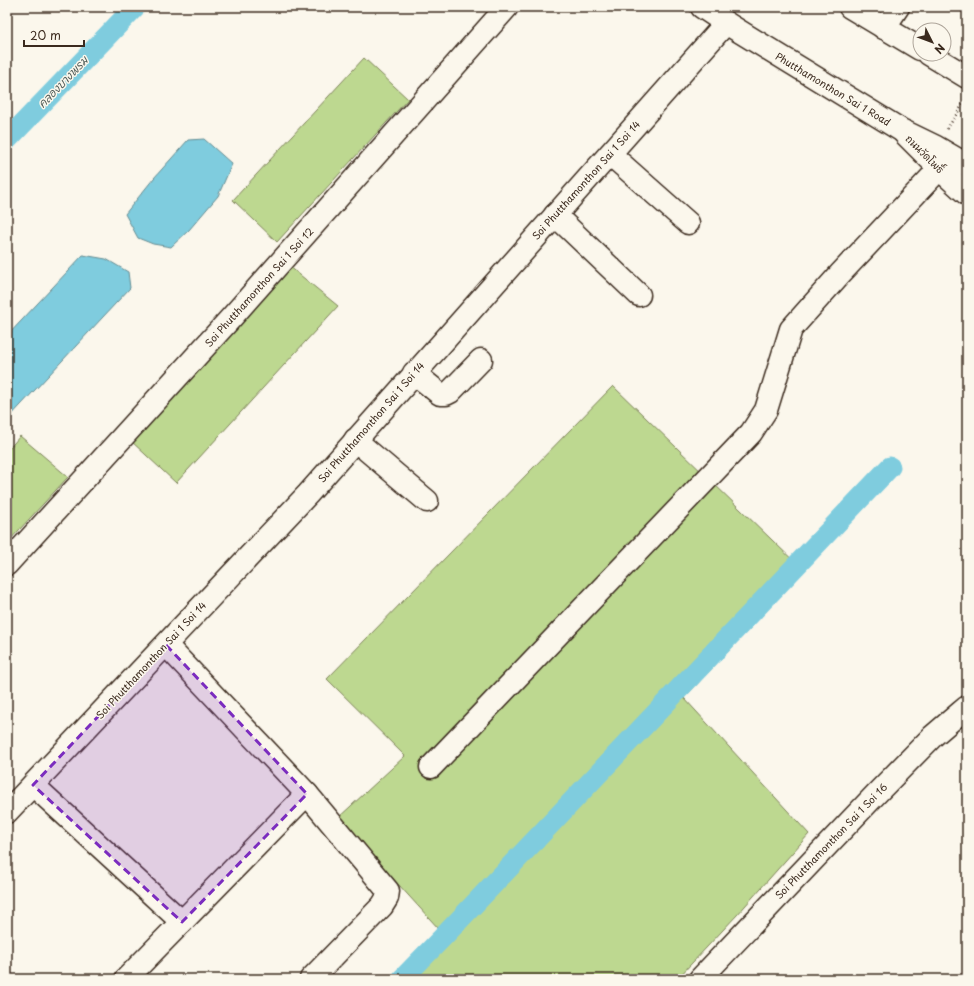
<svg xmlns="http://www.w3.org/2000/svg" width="974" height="986" font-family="'Playpen Sans','Playpen Sans Thai',sans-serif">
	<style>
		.green { fill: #bdd890; stroke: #7c8157 }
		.water { fill: #7fccde; stroke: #648b91 }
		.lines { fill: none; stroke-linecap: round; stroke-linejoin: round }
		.canal { stroke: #7fccde; stroke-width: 21 }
		.minor-casing { stroke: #3b2a1e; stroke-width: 25 }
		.major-casing { stroke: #3b2a1e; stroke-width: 25 }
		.path { stroke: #3b2a1e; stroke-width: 2.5; stroke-dasharray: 1 3; stroke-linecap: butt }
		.minor { stroke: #fbf7ec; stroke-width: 22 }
		.major { stroke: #fbf7ec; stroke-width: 22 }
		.marked { fill: #7b2cbf; fill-opacity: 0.2; stroke: #7b2cbf; stroke-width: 3; stroke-dasharray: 8 5; stroke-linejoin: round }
		.labels { text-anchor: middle; stroke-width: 3; stroke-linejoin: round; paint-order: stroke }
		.street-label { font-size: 10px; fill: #3b2a1e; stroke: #fbf7ec }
		.water-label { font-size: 11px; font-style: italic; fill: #4f5b58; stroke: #fbf7ec }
	</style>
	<rect width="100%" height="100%" fill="#fbf7ec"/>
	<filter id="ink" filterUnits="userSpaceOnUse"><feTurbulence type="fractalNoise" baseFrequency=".025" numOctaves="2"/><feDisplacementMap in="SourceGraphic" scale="8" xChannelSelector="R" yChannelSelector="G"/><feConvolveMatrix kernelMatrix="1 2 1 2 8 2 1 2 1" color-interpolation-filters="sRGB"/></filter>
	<g filter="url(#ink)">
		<!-- green -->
		<g class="green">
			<path d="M364,58L408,99L277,242L233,200Z"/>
			<path d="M289,266L338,306L176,483L131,441Z"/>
			<path d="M613,386L804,571L684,698L809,834L737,915L677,979H389L439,929L338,818L405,756L327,679Z"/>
			<path d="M20,436L68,477L7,543V451Z"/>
		</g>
		<!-- water -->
		<g class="water">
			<path d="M204,139L232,164L218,196L189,230L171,247L153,244L138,238L125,214L154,178L188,140Z"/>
			<path d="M83,255L106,259L128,272L130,288L7,420V336Z"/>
		</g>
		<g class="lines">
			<!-- canal -->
			<g class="canal">
				<path d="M7,140L135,7"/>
				<path d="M402,979L443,937L890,467"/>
			</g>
			<!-- minor casing -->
			<g class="minor-casing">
				<g id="minor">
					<path d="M884,28L898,7"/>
					<path d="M905,134L945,174L967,194"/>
					<path d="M610,154L688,223"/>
					<path d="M555,215L639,295"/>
					<path d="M414,373L440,394H446L450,392L481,360"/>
					<path d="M355,440L427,501"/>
					<path d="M7,564L231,318L507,7"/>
					<path d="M166,645L307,794L388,891L387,898L382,906L311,979"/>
					<path d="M431,767L751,433L766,410L791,329L840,274L940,168"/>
					<path d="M33,785L182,922"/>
					<path d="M7,812L308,494L726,23"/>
					<path d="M126,979L307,794"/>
					<path d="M700,979L877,793L933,736L961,712L967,707"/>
				</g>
			</g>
			<!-- major casing -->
			<g class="major-casing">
				<g id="major">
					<path d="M702,7L726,23L901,130L936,147L967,165"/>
					<path d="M850,7L920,49"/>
					<path d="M929,54L967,77"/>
				</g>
			</g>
			<!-- path -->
			<path class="path" d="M947,129L967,98"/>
			<!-- minor -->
			<use href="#minor" class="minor"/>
			<!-- major -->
			<use href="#major" class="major"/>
		</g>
	</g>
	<!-- marked area -->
	<path class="marked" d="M166,645L307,794L182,922L33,785Z"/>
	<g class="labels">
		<!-- street labels -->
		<g class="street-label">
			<text transform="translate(833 89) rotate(31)" y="4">Phutthamonthon Sai 1 Road</text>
			<text transform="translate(925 154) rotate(45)" y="4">ถนนวัดโพธิ์</text>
			<text transform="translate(586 180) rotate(-48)" y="4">Soi Phutthamonthon Sai 1 Soi 14</text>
			<text transform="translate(259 287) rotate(-48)" y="4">Soi Phutthamonthon Sai 1 Soi 12</text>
			<text transform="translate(371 422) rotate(-49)" y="4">Soi Phutthamonthon Sai 1 Soi 14</text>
			<text transform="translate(151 660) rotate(-47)" y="4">Soi Phutthamonthon Sai 1 Soi 14</text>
			<text transform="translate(831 841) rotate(-46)" y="4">Soi Phutthamonthon Sai 1 Soi 16</text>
		</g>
		<!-- water labels -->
		<g class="water-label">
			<text transform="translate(63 82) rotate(-46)" y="4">คลองบางพรม</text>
		</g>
	</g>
	<!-- margin -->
	<rect width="974" height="986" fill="none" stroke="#fbf7ec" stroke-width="24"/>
	<rect x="12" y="12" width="950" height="962" fill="none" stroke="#3b2a1e" stroke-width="1.5" filter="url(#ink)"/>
	<!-- north arrow -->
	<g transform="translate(932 42) rotate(132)"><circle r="19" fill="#fbf7ec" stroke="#aea59a"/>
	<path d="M0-3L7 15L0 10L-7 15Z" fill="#3b2a1e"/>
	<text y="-6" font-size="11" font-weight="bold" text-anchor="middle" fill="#3b2a1e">N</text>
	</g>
	<!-- scale -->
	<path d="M24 40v6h60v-6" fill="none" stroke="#3b2a1e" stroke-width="2"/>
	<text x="30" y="40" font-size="12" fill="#3b2a1e" stroke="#fbf7ec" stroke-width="3" paint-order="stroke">20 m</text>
</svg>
